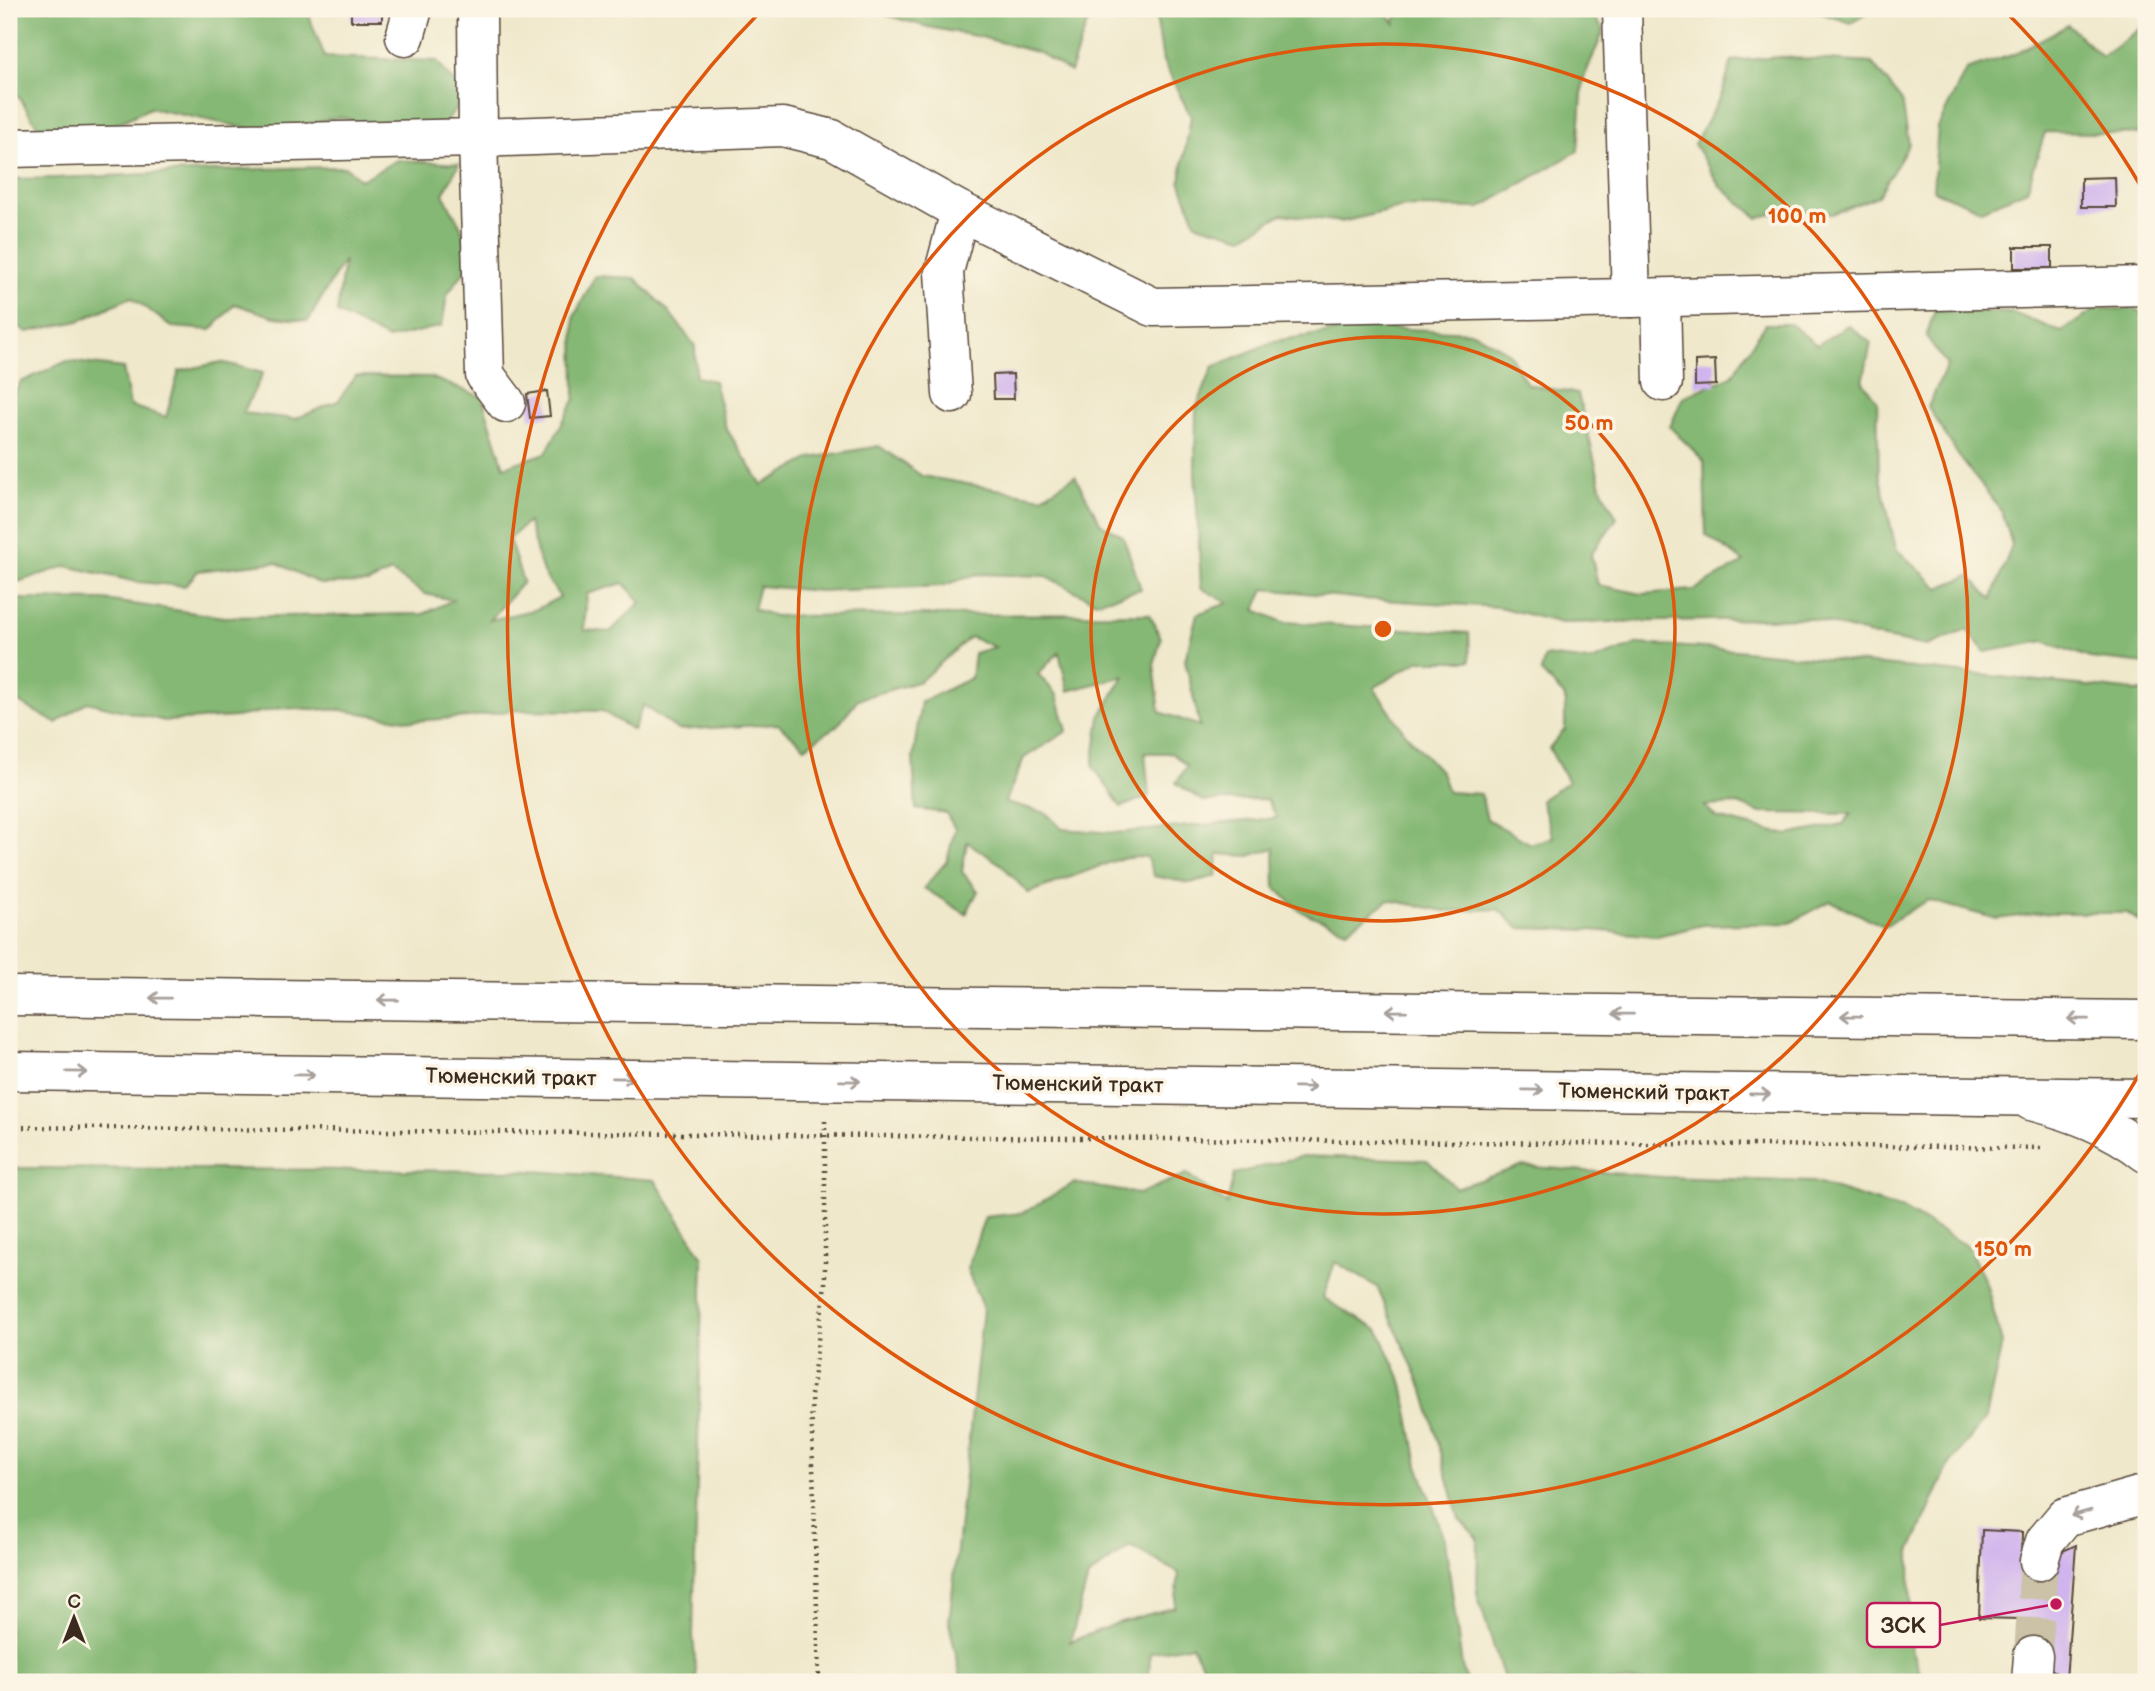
<svg xmlns="http://www.w3.org/2000/svg" width="2155" height="1691" font-family="'Balsamiq Sans',sans-serif">
	<style>
		.forest { fill: #85b874; stroke: #607149; stroke-width: 2; fill-rule: evenodd }
		.building { fill: #d0b4ed }
		.lines { fill: none; stroke-linecap: round; stroke-linejoin: round }
		.minor-tunnel { stroke: #cbc2a8; stroke-width: 38; stroke-dasharray: 38 19; stroke-linecap: butt }
		.minor-casing { stroke: #564638; stroke-width: 41 }
		.major-casing { stroke: #564638; stroke-width: 41 }
		.path { stroke: #564638; stroke-width: 4.5; stroke-dasharray: 2 5; stroke-linecap: butt }
		.minor { stroke: #fff; stroke-width: 38 }
		.major { stroke: #fff; stroke-width: 38 }
		.oneway { stroke: #a79f9a }
		.ring { fill: none; stroke: #df570d; stroke-width: 3.5 }
		.labels { text-anchor: middle; stroke-width: 7; stroke-linejoin: round; paint-order: stroke }
		.street-label { font-size: 21px; fill: #3b2a1e; stroke: #fcf5e5 }
		.centre { fill: #df570d; stroke: #fcf5e5; stroke-width: 3.5 }
		.ring-label { font-size: 21px; text-anchor: middle; font-weight: bold; fill: #df570d; stroke: #fcf5e5; stroke-width: 7; stroke-linejoin: round; paint-order: stroke }
		.leader { fill: none; stroke: #c2185b; stroke-width: 2.5 }
		.callout-dot { fill: #c2185b; stroke: #fcf5e5; stroke-width: 2.5 }
		.callout { fill: #fcf5e5; stroke: #c2185b; stroke-width: 2.5 }
		.callout-label { font-size: 23px; text-anchor: middle; font-weight: bold; fill: #3b2a1e }
	</style>
	<rect width="100%" height="100%" fill="#fcf5e5"/>
	<filter id="ink" filterUnits="userSpaceOnUse"><feTurbulence type="fractalNoise" baseFrequency=".0143" numOctaves="2"/><feDisplacementMap in="SourceGraphic" scale="14" xChannelSelector="R" yChannelSelector="G"/><feConvolveMatrix kernelMatrix="1 2 1 2 8 2 1 2 1" color-interpolation-filters="sRGB"/></filter>
	<filter id="wash" filterUnits="userSpaceOnUse"><feTurbulence type="fractalNoise" baseFrequency=".00686" numOctaves="4" result="noise"/><feDisplacementMap in="SourceGraphic" scale="28" xChannelSelector="R" yChannelSelector="G"/><feGaussianBlur stdDeviation="1.57" result="paint"/><feColorMatrix in="noise" values="0 0 0 0 0 0 0 0 0 0 0 0 0 0 0 0 0 1.4 0 .05"/><feComposite in="paint" operator="in"/></filter>
	<g filter="url(#wash)">
		<rect width="100%" height="100%" fill="#efe8cb"/>
		<!-- forest -->
		<g class="forest">
			<path d="M9,9H311L310,19L325,57L437,61L465,97L445,123L380,128L340,117L265,132L150,108L112,126L38,127L19,97H9Z"/>
			<path d="M865,9H1086L1088,21L1070,72L1040,53L981,37L928,27Z"/>
			<path d="M1161,9H1384L1395,24L1398,9H1587L1604,30L1583,80L1578,151L1480,208L1405,207L1341,222L1282,214L1243,237L1196,224L1180,181L1191,117L1163,61L1156,16Z"/>
			<path d="M1809,9H1875L1851,23Z"/>
			<path d="M2068,25L2102,57L2141,28L2146,30V134L2045,132L2027,190L1981,210L1933,190L1938,127L1966,70L2012,55Z"/>
			<path d="M1779,57L1872,63L1902,101L1909,144L1878,196L1832,214L1790,209L1758,218L1720,186L1694,144L1721,96L1732,61Z"/>
			<path d="M397,160L459,164L443,194L460,225L472,261L447,295L442,326L388,339L337,313L344,260L308,321L274,317L235,304L211,330L172,327L131,297L79,321L27,332L9,321V179C121,178 233,167 346,167L361,180Z"/>
			<path d="M595,276L635,278L670,313L695,346L696,377L714,381L726,428L762,485L811,458L879,446L922,476L1042,497L1075,476L1101,524L1123,536L1141,589L1096,602L1046,576L978,574L941,586L821,591L759,586L753,609L775,616L1149,614L1161,638L1154,665L1160,712L1200,726L1185,660L1197,614L1228,603L1201,588L1195,471L1196,409L1213,367L1275,341L1363,327L1473,332L1509,353L1527,384L1578,394L1602,490L1617,518L1591,554L1598,585L1642,594L1694,590L1744,562L1706,535L1704,461L1670,427L1683,397L1732,376L1765,324H1790L1817,345L1848,325L1871,343L1863,382L1877,401L1879,473L1896,549L1939,588L1969,576L1992,599L2012,545L2002,512L1958,455L1928,407L1947,365L1926,336L1935,310L2013,313L2061,332L2096,309H2136L2146,315V664L2090,658L2044,641L1985,652L1967,630L1927,646L1879,637L1808,618L1561,623L1499,607L1364,599L1264,589L1255,610L1283,622L1469,633L1470,661H1418L1374,688L1405,733L1441,772L1448,792L1481,794L1487,819L1531,844L1553,837L1541,800L1568,782L1549,748L1565,729V697L1541,672L1545,656L1591,661L1637,644L1736,650L2146,692V926L2127,913H2041L1997,919L1928,900L1884,926L1830,901L1790,923L1703,925L1657,936L1591,930L1519,928L1498,909L1445,911L1389,900L1347,930L1300,911L1275,887L1274,848L1249,856L1218,854L1216,876L1190,883L1154,876L1146,856L1119,859L1028,893L1002,865L967,842L962,872L978,891L966,914L924,888L947,861L955,829L946,813L916,809L913,758L921,702L971,678L974,653L995,647L970,637L920,681L858,699L839,724L805,747L778,724L678,730L643,705L633,730L602,711L514,710L470,717L413,721L340,710L281,708L236,717L165,721L87,702L56,723L11,698L9,699V600L11,599L104,600L224,617L423,614L453,600L425,594L391,572L368,583L320,584L275,562L198,571L185,586L137,582L66,566L18,582L9,575V402L21,382L67,361L123,368L130,406L166,417L179,371L221,362L263,373L243,413L295,419L338,401L356,376L430,377L482,397L504,467L546,453L575,399L574,317ZM528,522L543,573L560,597L537,609L490,620L523,582L509,539ZM623,583L641,602L610,632L584,630L587,594ZM1059,652L1068,691L1124,676L1100,717L1093,766L1121,807L1149,796L1145,753H1172L1187,766L1176,783L1203,801L1267,799L1277,818L1115,833L1062,829L1046,813L1005,802L1024,758L1067,731L1057,695L1038,674ZM1738,804L1761,813L1851,814L1843,824L1788,835L1717,818L1704,806Z"/>
			<path d="M1303,1156L1427,1160L1456,1188L1521,1166L1663,1177L1813,1182L1904,1210L1968,1247L1986,1283L2002,1343L1986,1418L1949,1465L1910,1552L1911,1649L1924,1682H1505L1477,1594L1478,1538L1459,1519L1425,1394L1377,1287L1335,1262L1323,1298L1379,1331L1403,1384L1418,1465L1445,1540L1462,1666L1467,1682H1211L1192,1645L1150,1653L1149,1682H962L949,1623L983,1309L967,1269L985,1217L1022,1213L1074,1183L1139,1194L1187,1174L1227,1204L1234,1174ZM1130,1546L1179,1573L1175,1607L1117,1623L1070,1642L1088,1577Z"/>
			<path d="M9,1168L534,1171L655,1180L703,1258L693,1635L697,1682H9Z"/>
		</g>
		<g id="blocks">
			<!-- building -->
			<g class="building">
				<rect x="351" y="9" width="31" height="12"/>
				<path d="M2115,177L2116,207H2081V178Z"/>
				<rect x="2014" y="247" width="38" height="21"/>
				<path d="M1715,360L1716,385L1695,386V361Z"/>
				<path d="M1013,374L1014,399H994L993,375Z"/>
				<path d="M547,391L550,416L530,418L527,394Z"/>
				<path d="M1982,1530L2022,1532L2021,1570L2076,1545L2066,1680L2018,1644L2019,1619L1979,1618Z"/>
			</g>
		</g>
	</g>
	<g filter="url(#ink)">
		<use href="#blocks" fill-opacity="0" stroke="#564638" stroke-width="2"/>
		<g class="lines">
			<!-- minor-tunnel -->
			<path class="minor-tunnel" d="M2033,1656L2039,1561"/>
			<!-- minor casing -->
			<g class="minor-casing">
				<g id="minor">
					<path d="M477,9L478,138L485,375L506,403"/>
					<path d="M1622,9L1631,298"/>
					<path d="M405,37L413,9"/>
					<path d="M9,148L478,138L783,127L832,139L960,211L1153,307L1631,298L2146,286"/>
					<path d="M1661,298L1663,382"/>
					<path d="M952,394L944,272L960,211"/>
					<path d="M2031,1101C2073,1112 2112,1126 2146,1153"/>
					<path d="M2039,1561L2045,1541L2065,1517L2146,1494"/>
					<path d="M2031,1682L2033,1656"/>
				</g>
			</g>
			<!-- major casing -->
			<g class="major-casing">
				<g id="major">
					<path d="M9,996L2146,1020"/>
					<path d="M9,1071L2146,1098"/>
				</g>
			</g>
			<!-- path -->
			<g class="path">
				<path d="M9,1127L2045,1148"/>
				<path d="M819,1682L811,1396L825,1284V1121"/>
			</g>
			<!-- minor -->
			<use href="#minor" class="minor"/>
			<!-- major -->
			<use href="#major" class="major"/>
		</g>
		<!-- one-way arrows -->
		<defs><path id="oneway-shaft" d="M-6 0H5M1.5-3L5.5 0L1.5 3" fill="none" stroke-width="1.6" stroke-linecap="round" stroke-linejoin="round" transform="scale(1.75)"/></defs>
		<g class="oneway">
			<use href="#oneway-shaft" transform="translate(160 998) rotate(-179)"/>
			<use href="#oneway-shaft" transform="translate(388 1000) rotate(-179)"/>
			<use href="#oneway-shaft" transform="translate(1396 1011) rotate(-179)"/>
			<use href="#oneway-shaft" transform="translate(1623 1014) rotate(-179)"/>
			<use href="#oneway-shaft" transform="translate(1851 1016) rotate(-179)"/>
			<use href="#oneway-shaft" transform="translate(2078 1019) rotate(-179)"/>
			<use href="#oneway-shaft" transform="translate(77 1072) rotate(1)"/>
			<use href="#oneway-shaft" transform="translate(304 1075) rotate(1)"/>
			<use href="#oneway-shaft" transform="translate(623 1078) rotate(1)"/>
			<use href="#oneway-shaft" transform="translate(850 1081) rotate(1)"/>
			<use href="#oneway-shaft" transform="translate(1305 1087) rotate(1)"/>
			<use href="#oneway-shaft" transform="translate(1533 1090) rotate(1)"/>
			<use href="#oneway-shaft" transform="translate(1760 1094) rotate(1)"/>
			<use href="#oneway-shaft" transform="translate(2081 1513) rotate(164)"/>
		</g>
	</g>
	<!-- distance rings -->
	<g class="ring">
		<circle cx="1383" cy="629" r="292"/>
		<circle cx="1383" cy="629" r="585"/>
		<path d="M2143 1068A877 877 0 1 1 763 9M2003 9A877 877 0 0 1 2143 190"/>
	</g>
	<g class="labels">
		<!-- street labels -->
		<g class="street-label">
			<text transform="translate(511 1077) rotate(1)" y="7">Тюменский тракт</text>
			<text transform="translate(1078 1084) rotate(1)" y="7">Тюменский тракт</text>
			<text transform="translate(1644 1092) rotate(1)" y="7">Тюменский тракт</text>
		</g>
	</g>
	<circle cx="1383" cy="629" r="10" class="centre"/>
	<g class="ring-label">
		<text x="1797" y="223">100 m</text>
		<text x="1589" y="430">50 m</text>
		<text x="2003" y="1256">150 m</text>
	</g>
	<!-- callouts -->
	<path class="leader" d="M2056 1604L1940 1625"/>
	<circle class="callout-dot" cx="2056" cy="1604" r="7"/>
	<rect class="callout" x="1867" y="1603" width="73" height="44" rx="7"/>
	<g class="callout-label">
		<text x="1903" y="1633">ЗСК</text>
	</g>
	<!-- margin -->
	<rect width="2155" height="1691" fill="none" stroke="#fcf5e5" stroke-width="35"/>
	<!-- north arrow -->
	<g transform="translate(74 1618)" stroke="#fcf5e5" stroke-width="5" paint-order="stroke">
	<path d="M0-5L12 26L0 18L-12 26Z" fill="#3b2a1e"/>
	<text y="-10" font-size="19" font-weight="bold" text-anchor="middle" fill="#3b2a1e">С</text>
	</g>
</svg>
